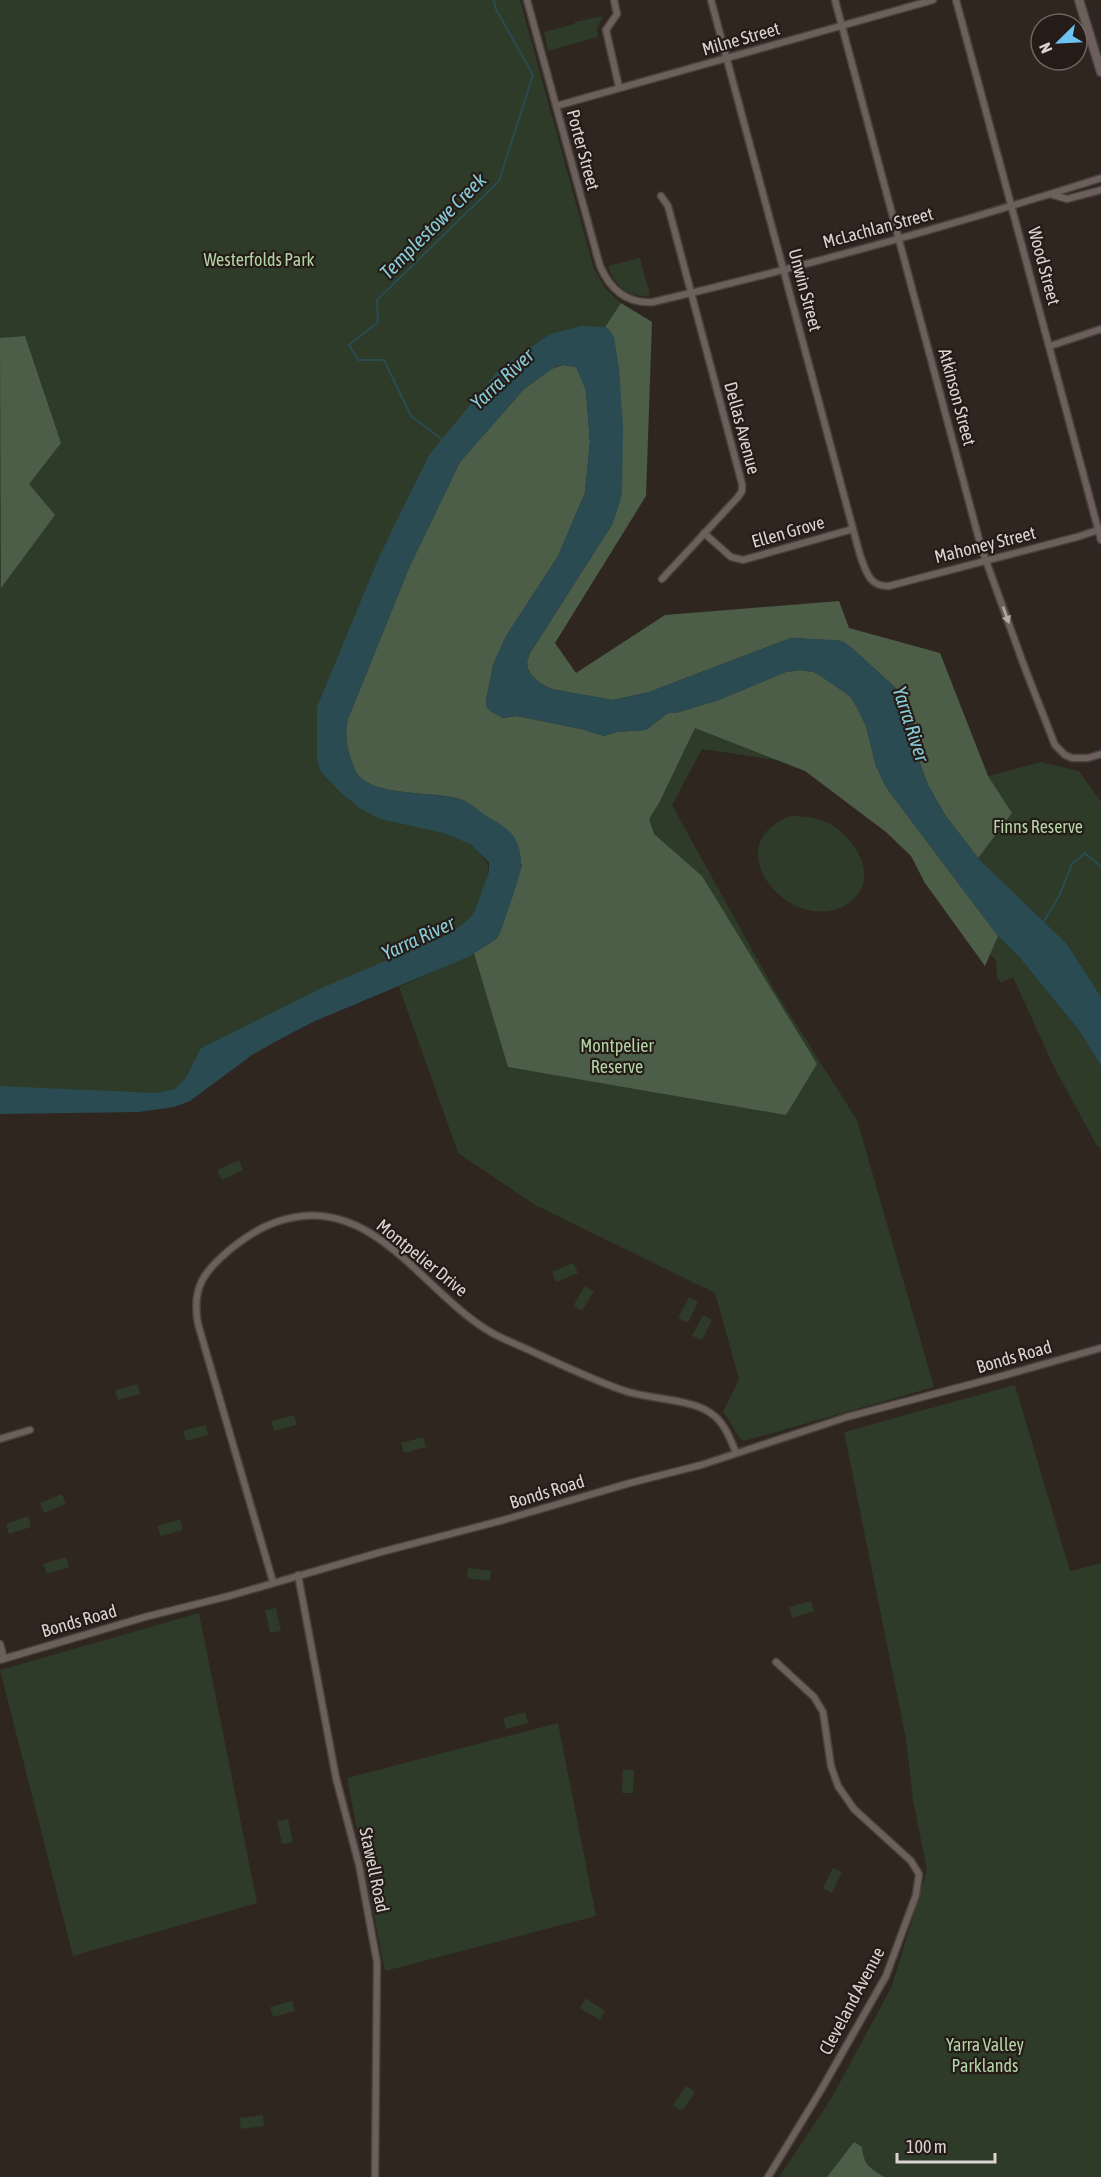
<svg xmlns="http://www.w3.org/2000/svg" width="1101" height="2177" font-family="'Asap Condensed',sans-serif">
	<style>
		.green { fill: #2d3b28 }
		.forest { fill: #4d5e48 }
		.water { fill: #2a4b52 }
		.lines { fill: none; stroke-linecap: round; stroke-linejoin: round }
		.stream { stroke: #2a4b52; stroke-width: 2 }
		.street-casing { stroke: #4a423e; stroke-width: 9 }
		.secondary-casing { stroke: #4a423e; stroke-width: 11 }
		.street { stroke: #6b605a; stroke-width: 6 }
		.secondary { stroke: #6b605a; stroke-width: 8 }
		.oneway { fill: #b3aba7 }
		.labels { text-anchor: middle; stroke-width: 4.5; stroke-linejoin: round; paint-order: stroke }
		.street-label { font-size: 18px; fill: #dad4d1; stroke: #251c17 }
		.park-label { font-size: 18px; fill: #b2d4a7; stroke: #251c17 }
		.water-label { font-size: 20px; font-style: italic; fill: #87cbd8; stroke: #251c17 }
	</style>
	<rect width="100%" height="100%" fill="#2f2620"/>
	<!-- green -->
	<g class="green">
		<path d="M0,0H520L594,269L606,289L621,303L605,327L538,342L504,365L419,820C441,830 488,844 489,872L473,927L182,1091L139,1097L0,1095Z"/>
		<path d="M603,16L597,28L598,37L548,51L544,32L575,24V22Z"/>
		<path d="M640,258L650,295C630,300 614,285 608,266Z"/>
		<path d="M585,493L558,556L486,701L786,672L1003,941L1020,958L1078,1029L1101,1066V1148L1096,1144L1053,1065L1013,977L1001,983L997,978L996,960L973,939L912,856L816,766L702,749L672,805L775,991L857,1120L934,1387L744,1441C735,1436 731,1420 723,1412L739,1379L715,1293L535,1205L458,1153L399,987L474,953L522,865L348,719Z"/>
		<path d="M940,653L988,776L1041,762L1079,771L1101,802V997L1067,944L978,858L905,663Z"/>
		<path d="M791,816C805,816 818,818 830,824C858,839 882,884 846,905C790,937 713,844 791,816Z"/>
		<path d="M239,1160L243,1170L222,1180L217,1170Z"/>
		<path d="M573,1263L578,1273L556,1282L552,1272Z"/>
		<path d="M585,1286L594,1291L582,1311L573,1306Z"/>
		<path d="M689,1297L698,1302L688,1323L678,1318Z"/>
		<path d="M703,1315L712,1320L702,1340L692,1336Z"/>
		<path d="M137,1384L140,1394L118,1400L115,1390Z"/>
		<path d="M1015,1385L1070,1571L1101,1563V2177H779L831,2099L892,1986L927,1870L913,1800L906,1739L844,1432Z"/>
		<path d="M294,1415L297,1425L274,1431L271,1421Z"/>
		<path d="M205,1425L208,1435L186,1441L183,1431Z"/>
		<path d="M423,1437L426,1447L404,1453L401,1443Z"/>
		<path d="M62,1494L66,1504L44,1513L40,1503Z"/>
		<path d="M28,1516L31,1527L9,1534L6,1524Z"/>
		<path d="M180,1519L183,1530L161,1536L157,1526Z"/>
		<path d="M66,1557L69,1567L47,1574L43,1564Z"/>
		<path d="M468,1568L491,1571L490,1581L467,1578Z"/>
		<path d="M811,1601L814,1611L792,1618L789,1607Z"/>
		<path d="M276,1608L281,1631L270,1633L265,1610Z"/>
		<path d="M199,1613L257,1903L73,1956L0,1670Z"/>
		<path d="M525,1712L528,1723L506,1729L503,1718Z"/>
		<path d="M558,1723L596,1916L385,1971L347,1778Z"/>
		<path d="M623,1770H634L633,1793H622Z"/>
		<path d="M288,1819L293,1842L282,1844L277,1821Z"/>
		<path d="M833,1868L842,1872L832,1893L823,1888Z"/>
		<path d="M586,1998L605,2011L600,2020L580,2008Z"/>
		<path d="M292,2001L295,2011L273,2017L270,2007Z"/>
		<path d="M686,2086L695,2092L682,2111L673,2105Z"/>
		<path d="M263,2115L264,2126L241,2129L239,2118Z"/>
	</g>
	<!-- forest -->
	<g class="forest">
		<path d="M621,303L652,322L646,496L555,643L576,673L665,615L839,601L849,628L940,653L988,776L1012,813L978,858L945,815L928,785L916,753L912,719L901,693L852,648L842,641L791,638L649,692L613,700L551,689L540,683L532,676L528,669L527,661L530,653L613,523L610,331L605,327Z"/>
		<path d="M25,336L61,443L29,484L55,515L1,588L0,338Z"/>
		<path d="M563,365L576,367L580,372L586,391L590,442L585,493L558,556L506,636L493,665L486,701L487,708L503,718L517,716L581,729L604,736L617,732L646,730L668,713H676L719,700L786,672L800,670L814,672L823,677L850,696L859,711L866,726L876,766L886,787L998,936L985,966L925,883L911,856L886,832L805,771L695,728L659,803L649,819L654,834L702,876L817,1064L786,1115L508,1067L474,953L496,939L500,933L522,865C506,846 484,807 460,799C435,791 376,797 358,775C355,771 353,764 351,759C346,745 345,733 348,719L409,568L460,462L524,389L551,369Z"/>
		<path d="M854,2142L862,2147C864,2166 869,2167 884,2177H827Z"/>
	</g>
	<!-- water -->
	<path class="water" d="M581,326L605,327L610,331L614,337L619,368L623,426L622,495L613,523L530,653L527,661L528,669L532,676L540,683L551,689L613,700L649,692L791,638L834,640L842,641L852,648L901,693L908,705L912,719L916,753L928,785L945,815L978,858L1067,944L1101,997V1066L1078,1029L1020,958L998,936L886,787L876,766L866,726L859,711L850,696L814,672L800,670L786,672L719,700L676,713H668L646,730L617,732L603,736L581,729L517,716L503,718L491,712L487,708L486,701L493,665L506,636L558,556L585,493L590,442L586,391L576,367L563,365L555,367L524,389L460,462L409,568L348,719C345,733 346,745 351,759C353,764 355,771 358,775C375,797 434,791 459,799C470,802 480,812 490,818C510,829 521,838 521,864C521,878 505,917 500,933L496,939L468,957L315,1021L282,1038L252,1055L190,1101L174,1107L139,1112L0,1114V1086L156,1093L175,1089L185,1079L201,1048L324,987L451,933L470,918L475,910L489,872V863L485,858L470,844L444,833L380,819L361,809L340,792L321,772L317,760V707L379,557L429,455L500,368L550,334Z"/>
	<g class="lines">
		<!-- stream -->
		<g class="stream">
			<path d="M443,440L411,416L384,360H358L349,345L378,322L377,300L499,181L533,75L496,9L494,0"/>
			<path d="M1044,921L1059,896L1072,864L1085,853L1101,867"/>
		</g>
		<!-- street casing -->
		<g class="street-casing">
			<g id="street">
				<path d="M527,0L600,266C610,289 626,304 653,302C803,267 953,225 1101,178"/>
				<path d="M614,0L617,14L606,30L619,87"/>
				<path d="M711,0L860,555C866,571 869,587 889,586L1077,537L1101,529"/>
				<path d="M835,0L981,547L1026,671L1055,745L1065,755L1072,758H1088L1101,754"/>
				<path d="M956,0L1101,540"/>
				<path d="M556,106L933,0"/>
				<path d="M1053,195L1067,199L1101,190"/>
				<path d="M661,196L668,206L742,484V491L738,497L662,579"/>
				<path d="M1050,346L1101,329"/>
				<path d="M704,533L731,557L743,560L853,529"/>
				<path d="M0,1439L30,1430"/>
				<path d="M298,1575L336,1778L359,1865L377,1962L375,2177"/>
				<path d="M273,1582L198,1324C191,1286 205,1270 233,1247C255,1230 275,1219 303,1216C387,1208 434,1308 504,1339C544,1356 584,1377 625,1391C649,1399 689,1399 709,1412C724,1421 730,1438 736,1453"/>
				<path d="M0,1644L4,1658"/>
				<path d="M0,1660L145,1617L229,1596L381,1552L500,1521L630,1483L701,1465L847,1417L1002,1376L1101,1348"/>
				<path d="M768,2177L821,2090L886,1976L916,1895L919,1874L911,1861L854,1809L838,1786L831,1766L823,1712L814,1697L776,1662"/>
			</g>
		</g>
		<!-- secondary casing -->
		<g class="secondary-casing">
			<path id="secondary" d="M1079,0L1101,72"/>
		</g>
		<!-- street -->
		<use href="#street" class="street"/>
		<!-- secondary -->
		<use href="#secondary" class="secondary"/>
	</g>
	<!-- one-way arrows -->
	<defs><path id="oneway-solid" d="M-6-.8H1V-3.2L6.5 0L1 3.2V.8H-6Z" transform="scale(1.5)"/></defs>
	<use class="oneway" href="#oneway-solid" transform="translate(1006 615) rotate(70)"/>
	<g class="labels">
		<!-- street labels -->
		<g class="street-label">
			<text transform="translate(741 39) rotate(-16)" y="6">Milne Street</text>
			<text transform="translate(583 150) rotate(75)" y="6">Porter Street</text>
			<text transform="translate(878 228) rotate(-15)" y="6">McLachlan Street</text>
			<text transform="translate(1044 266) rotate(75)" y="6">Wood Street</text>
			<text transform="translate(805 290) rotate(75)" y="6">Unwin Street</text>
			<text transform="translate(957 397) rotate(75)" y="6">Atkinson Street</text>
			<text transform="translate(742 428) rotate(75)" y="6">Dellas Avenue</text>
			<text transform="translate(788 532) rotate(-16)" y="6">Ellen Grove</text>
			<text transform="translate(985 545) rotate(-14)" y="6">Mahoney Street</text>
			<text transform="translate(422 1258) rotate(39)" y="6">Montpelier Drive</text>
			<text transform="translate(1014 1357) rotate(-16)" y="6">Bonds Road</text>
			<text transform="translate(547 1492) rotate(-17)" y="6">Bonds Road</text>
			<text transform="translate(79 1621) rotate(-16)" y="6">Bonds Road</text>
			<text transform="translate(374 1870) rotate(78)" y="6">Stawell Road</text>
			<text transform="translate(852 2001) rotate(-62)" y="6">Cleveland Avenue</text>
		</g>
		<!-- park labels -->
		<g class="park-label">
			<text x="259" y="266">Westerfolds Park</text>
			<text x="1038" y="833">Finns Reserve</text>
			<text x="617" y="1052">Montpelier<tspan x="617" dy="21">Reserve</tspan></text>
			<text x="985" y="2051">Yarra Valley<tspan x="985" dy="21">Parklands</tspan></text>
		</g>
		<!-- water labels -->
		<g class="water-label">
			<text transform="translate(433 226) rotate(-45)" y="7">Templestowe Creek</text>
			<text transform="translate(502 379) rotate(-43)" y="7">Yarra River</text>
			<text transform="translate(911 724) rotate(72)" y="7">Yarra River</text>
			<text transform="translate(418 938) rotate(-25)" y="7">Yarra River</text>
		</g>
	</g>
	<!-- north arrow -->
	<g transform="translate(1059 42) rotate(246)"><circle r="28" fill="#251c17" stroke="#6d6661" stroke-width="1.5"/>
	<path d="M0-4.5L10 22L0 15L-10 22Z" fill="#6cc3f2"/>
	<text y="-9" font-size="16" font-weight="bold" text-anchor="middle" fill="#dad4d1">N</text>
	</g>
	<!-- scale -->
	<path d="M897 2153v9h98v-9" fill="none" stroke="#dad4d1" stroke-width="3"/>
	<text x="906" y="2153" font-size="18" fill="#dad4d1" stroke="#251c17" stroke-width="4.5" paint-order="stroke">100 m</text>
</svg>
